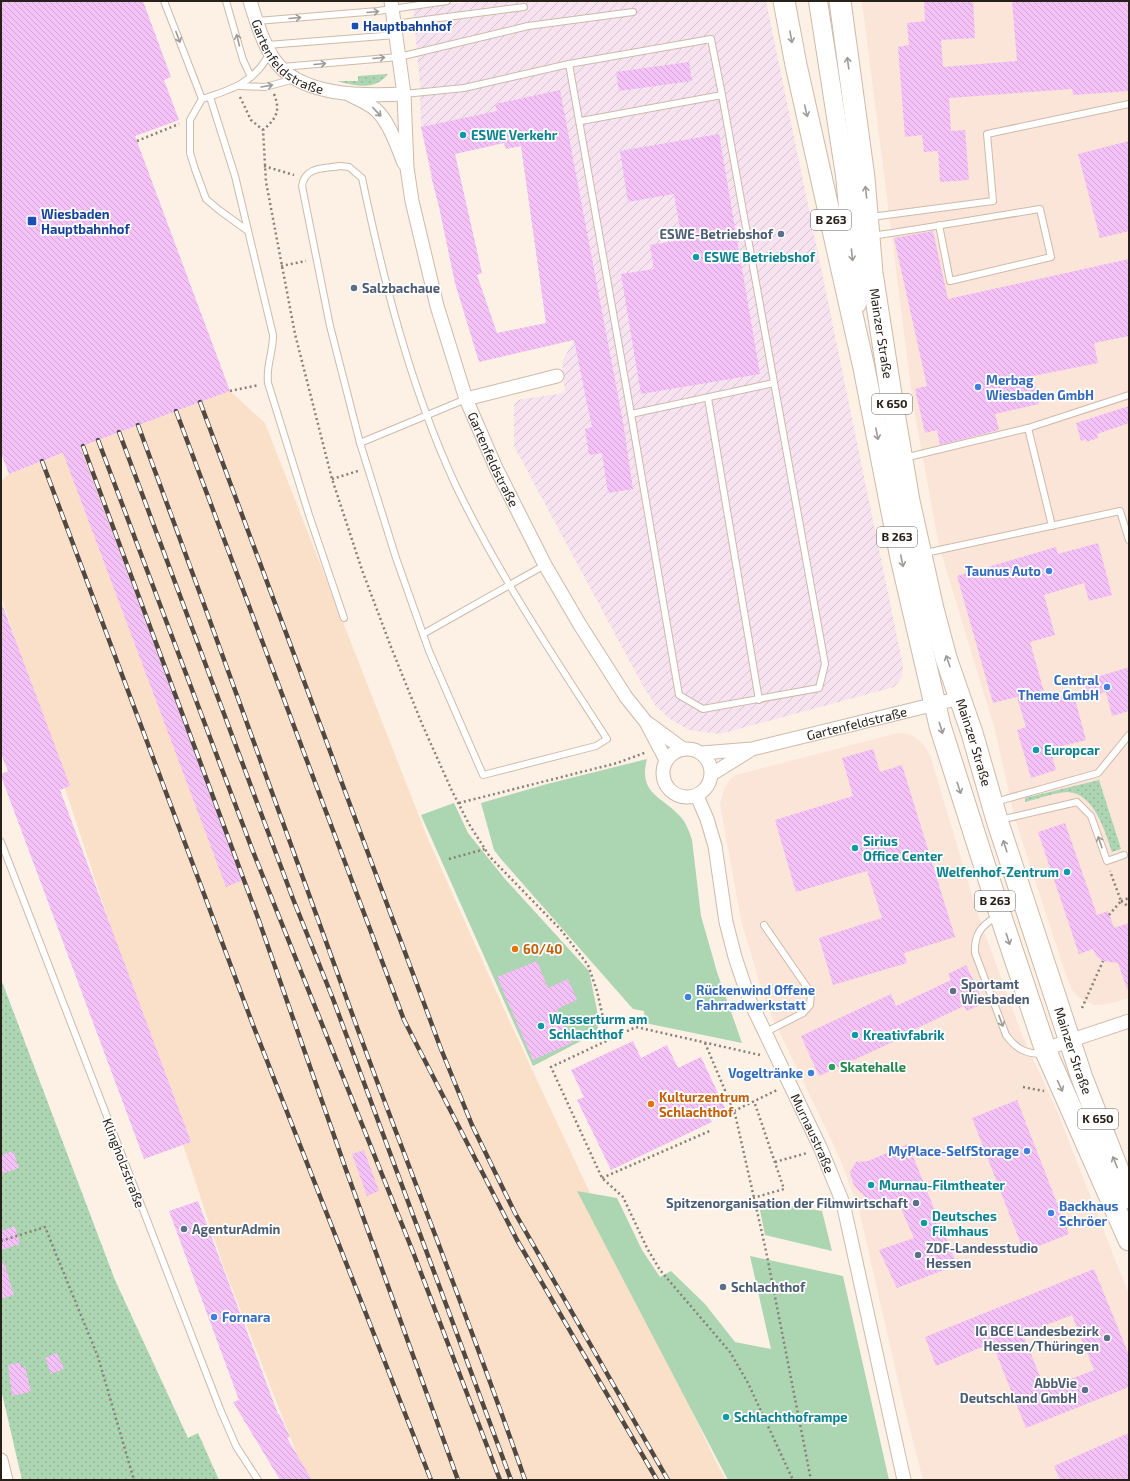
<svg xmlns="http://www.w3.org/2000/svg" width="1130" height="1481" font-family="'Exo 2',sans-serif">
	<style>
		.commercial { fill: #fbe4d8 }
		.industrial { fill: url(#industrial-furrows) }
		.built { fill: #fbe0c9 }
		.grass { fill: url(#grass-dots) }
		.park { fill: #acd5b1 }
		.building { fill: url(#building-back-hatch); fill-rule: evenodd }
		.lines { fill: none; stroke-linecap: round; stroke-linejoin: round }
		.lane-casing { stroke: #cebaa9; stroke-width: 8 }
		.street-casing { stroke: #cebaa9; stroke-width: 15 }
		.secondary-casing { stroke: #cebaa9; stroke-width: 20 }
		.primary-casing { stroke: #cebaa9; stroke-width: 23 }
		.path { stroke: #8a8077; stroke-width: 2.5; stroke-dasharray: 2 3; stroke-linecap: butt }
		.lane { stroke: #fff; stroke-width: 6 }
		.street { stroke: #fff; stroke-width: 13 }
		.secondary { stroke: #fff; stroke-width: 18 }
		.primary { stroke: #fff; stroke-width: 21 }
		.rail-casing { stroke: #514941; stroke-width: 4.5 }
		.rail { stroke: #fff; stroke-width: 3; stroke-dasharray: 9; stroke-linecap: butt }
		.oneway { stroke: #9e9b98 }
		.transit-dot { fill: #1a4fb4; stroke: #fff; stroke-width: 1.5 }
		.culture-dot { fill: #0f9aa8; stroke: #fff; stroke-width: 1.5 }
		.service-dot { fill: #5c6f8a; stroke: #fff; stroke-width: 1.5 }
		.shop-dot { fill: #3f7fe0; stroke: #fff; stroke-width: 1.5 }
		.food-dot { fill: #e8710a; stroke: #fff; stroke-width: 1.5 }
		.leisure-dot { fill: #2e9e5b; stroke: #fff; stroke-width: 1.5 }
		.labels { text-anchor: middle; stroke-width: 3.5; stroke-linejoin: round; paint-order: stroke }
		.shield { fill: #fff; stroke: #68645f; stroke-width: 1 }
		.shield-label { font-size: 12px; font-weight: bold; fill: #28211a }
		.transit-label { font-size: 13px; font-weight: bold; fill: #164399; stroke: #fff; text-anchor: start }
		.street-label { font-size: 13px; fill: #28211a; stroke: #fff }
		.culture-label { font-size: 13px; font-weight: bold; fill: #0d838f; stroke: #fff; text-anchor: start }
		.service-label { font-size: 13px; font-weight: bold; fill: #4e5e75; stroke: #fff; text-anchor: start }
		.shop-label { font-size: 13px; font-weight: bold; fill: #366cbe; stroke: #fff; text-anchor: start }
		.food-label { font-size: 13px; font-weight: bold; fill: #c56008; stroke: #fff; text-anchor: start }
		.leisure-label { font-size: 13px; font-weight: bold; fill: #27864d; stroke: #fff; text-anchor: start }
	</style>
	<defs>
		<pattern id="industrial-furrows" width="10" height="10" patternUnits="userSpaceOnUse"><rect width="10" height="10" fill="#f7e2f0"/><path d="M-1 1l2-2M0 10L10 0M9 11l2-2" fill="none" stroke="#d4c2cd"/></pattern>
		<pattern id="grass-dots" width="8" height="8" patternUnits="userSpaceOnUse"><rect width="8" height="8" fill="#acd5b1"/><path d="M2 2h.1M6 6h.1" fill="none" stroke="#94b798" stroke-width="1.8" stroke-linecap="round"/></pattern>
		<pattern id="building-back-hatch" width="6" height="6" patternUnits="userSpaceOnUse"><rect width="6" height="6" fill="#f5c2f8"/><path d="M-1 5l2 2M0 0l6 6M5-1l2 2" fill="none" stroke="#d2a6d4"/></pattern>
	</defs>
	<rect width="100%" height="100%" fill="#fdf0e5"/>
	<!-- commercial -->
	<g class="commercial">
		<path d="M862,1H1129V998L1107,1004L1095,1005L1081,999L1072,990L1065,972L1015,819L995,730L939,546L913,404Z"/>
		<path d="M898,733L908,734L915,737L923,744L930,755L976,909L1022,1035L1057,1111L1129,1295V1480H923L902,1398L859,1210L839,1156L766,1004L741,920L720,804L724,789L731,778L736,775Z"/>
	</g>
	<!-- industrial -->
	<path class="industrial" d="M482,1H766L903,666L902,677L894,687L720,734L689,730L670,719L656,706L643,686L514,446V405L518,400L565,393L562,362L574,340L559,304L544,306L521,146L506,149L504,143L449,155L452,172L431,176L421,127L420,85L413,7Z"/>
	<!-- built -->
	<path class="built" d="M230,391L265,423L428,839L509,1020L715,1460L726,1480H307L223,1265L1,596V481L9,474Z"/>
	<!-- grass -->
	<g class="grass">
		<path d="M388,74C375,91 355,86 337,81H358V76Z"/>
		<path d="M1099,780L1121,849L1112,852C1105,832 1095,794 1068,792C1057,792 1037,799 1025,802V798Z"/>
		<path d="M1,979L115,1280L188,1438L198,1433L219,1480H22L1,1389Z"/>
	</g>
	<!-- park -->
	<g class="park">
		<path d="M647,759C638,793 661,796 679,815C686,822 689,831 692,840L701,916L717,972L742,1043L645,1023L644,1011L633,1009L501,859L494,850L481,803L547,784Z"/>
		<path d="M454,803L468,833L505,879L589,971L597,1010L598,1032L533,1066L421,815Z"/>
		<path d="M577,1191L617,1198L642,1250L660,1277L671,1271L705,1304L735,1342L771,1349L750,1256L843,1276L889,1480H728Z"/>
		<path d="M758,1200L822,1211L832,1251L765,1235Z"/>
	</g>
	<!-- building -->
	<g class="building">
		<path d="M1,1H143L171,77L164,80L179,120L135,136L230,391L80,447L243,880L226,887L63,453L9,474L1,453Z"/>
		<path d="M924,1H973L975,38L941,40L943,67L1017,61L1012,1H1129V91L1073,95L1072,89L949,98L951,131L965,130L969,180L940,182L938,151L924,152L922,135L905,137L898,47L909,45L907,23L925,21Z"/>
		<path d="M689,62L692,81L619,91L616,72Z"/>
		<path d="M560,90L623,422L633,489L608,493L602,453L589,455L585,429L592,427L574,340L479,362L455,283L439,207L431,176H432L421,127L497,111L495,104ZM504,143L506,149L521,146L546,323L497,333L477,275L482,273L455,154Z"/>
		<path d="M719,134L760,374L641,394L621,274L654,269L650,245L682,240L674,194L628,202L620,151Z"/>
		<path d="M1129,141V231L1100,238L1078,154Z"/>
		<path d="M933,231L948,299L1129,259V336L1094,343L1098,363L1033,376L1039,404L995,414L999,430L940,445L937,430L925,433L915,389L927,386L894,238Z"/>
		<path d="M1129,406V423L1097,434L1098,438L1086,442V439L1081,441L1076,423Z"/>
		<path d="M1098,543L1112,595L1089,601L1084,583L1044,595L1055,635L1030,642L1046,699L1073,692L1086,740L1050,749L1056,770L1031,778L1017,730L1026,727L1017,697L993,703L957,576L1056,547L1058,554Z"/>
		<path d="M1,604H2L70,786L60,790L191,1142L144,1159L1,776V774L8,771L1,754Z"/>
		<path d="M1129,667V711L1112,716L1106,692L1087,697L1084,681Z"/>
		<path d="M873,749L880,772L902,765L955,937L904,953L907,963L833,985L819,938L882,918L867,871L796,892L775,820L853,796L842,758Z"/>
		<path d="M1065,823L1097,915L1108,911L1114,928L1129,923V988L1127,989L1118,963L1103,961L1097,957L1093,949L1079,954L1038,832Z"/>
		<path d="M537,961L548,988L568,979L577,1000L557,1009L572,1043L533,1060L497,977Z"/>
		<path d="M966,965L984,1003L967,1011L964,1006L909,1032L910,1034L819,1076L801,1036L891,994L896,1006L951,980L948,974Z"/>
		<path d="M633,1041L641,1058L667,1045L678,1068L701,1057L725,1108L709,1116L712,1122L611,1170L577,1100L584,1097L571,1070Z"/>
		<path d="M1017,1100L1069,1234L1024,1252L972,1118Z"/>
		<path d="M908,1144L957,1265L897,1288L879,1250L914,1238L898,1202L886,1208L875,1206L857,1189L853,1183L850,1172L856,1162L868,1161Z"/>
		<path d="M364,1150L379,1191L367,1196L352,1154Z"/>
		<path d="M13,1151L19,1168L1,1174V1155Z"/>
		<path d="M198,1201L278,1414H279L290,1437L287,1438L312,1480H280L233,1402L239,1400L169,1211Z"/>
		<path d="M15,1226L20,1244L1,1250V1231Z"/>
		<path d="M1,1262H4L14,1295L1,1299Z"/>
		<path d="M1094,1269L1129,1355V1387L1026,1428L992,1343L936,1366L925,1337ZM1072,1315L1094,1370L1045,1389L1023,1334Z"/>
		<path d="M57,1353L64,1369L51,1374L45,1358Z"/>
		<path d="M20,1362L21,1368L25,1366L31,1392L12,1396L8,1365Z"/>
		<path d="M1129,1433V1480H1060L1054,1466Z"/>
	</g>
	<g class="lines">
		<!-- lane casing -->
		<g class="lane-casing">
			<g id="lane">
				<path d="M164,1L202,99"/>
				<path d="M226,1L243,60L251,77"/>
				<path d="M257,21L378,11L447,1"/>
				<path d="M394,24L524,7"/>
				<path d="M267,45L396,35"/>
				<path d="M569,64L711,39L722,95"/>
				<path d="M282,67L399,57L528,26L633,12"/>
				<path d="M240,86L265,87L295,79"/>
				<path d="M404,94L464,88L569,64L631,414L774,383"/>
				<path d="M210,97L235,176L273,335C273,354 266,364 268,383L309,515L344,618"/>
				<path d="M581,121L722,95L825,664L819,688L703,709L679,695L631,414"/>
				<path d="M340,166L349,167L362,178C384,283 411,389 456,486C499,575 554,657 607,739L596,746L483,775L429,651L396,558L360,443L330,326L302,186C305,166 324,169 340,166Z"/>
				<path d="M871,217L993,201L987,134L1129,104"/>
				<path d="M248,231L219,210L206,199L195,169L190,153V120L202,99C231,90 256,82 270,52"/>
				<path d="M871,236C927,228 984,218 1040,209L1051,257L950,281L939,225"/>
				<path d="M708,398L759,700"/>
				<path d="M1028,428L1052,526"/>
				<path d="M360,443L466,399"/>
				<path d="M904,458L1028,428L1129,395"/>
				<path d="M925,553L1120,511L1129,540"/>
				<path d="M423,634L545,565"/>
				<path d="M995,802L1098,773L1129,735"/>
				<path d="M1000,820L1077,802L1091,816L1107,861L1124,855"/>
				<path d="M1,842L220,1409L236,1446L258,1480"/>
				<path d="M997,916C981,926 974,934 975,953L1006,1035C1016,1049 1026,1054 1043,1054"/>
				<path d="M764,925L811,993L810,1005L803,1013L764,1033"/>
			</g>
		</g>
		<!-- street casing -->
		<g class="street-casing">
			<g id="street">
				<path id="s1" d="M250,1C256,20 262,41 273,58C298,97 363,96 404,94"/>
				<path id="s2" d="M391,1L404,94L407,168L412,201L437,306L466,399L496,468L545,565L580,625L626,697L646,722L666,760"/>
				<path d="M350,95C358,99 368,103 375,109C389,121 397,146 404,163"/>
				<path d="M466,399L557,376"/>
				<path d="M649,724L683,749"/>
				<circle cx="687" cy="773" r="24"/>
				<path id="s3" d="M702,753L752,749L960,698"/>
				<path d="M712,774L749,751"/>
				<path id="s4" d="M697,796L707,819L715,846L726,922L735,957L749,999L820,1147L843,1203L904,1480"/>
				<path d="M1045,1049L1129,1021"/>
				<path d="M1,1460L6,1480"/>
			</g>
		</g>
		<!-- secondary casing -->
		<g class="secondary-casing">
			<path id="secondary" d="M818,1L845,175L857,304"/>
		</g>
		<!-- primary casing -->
		<g class="primary-casing">
			<g id="primary">
				<path d="M784,1L796,65L864,368L901,558L940,726L1000,914L1047,1054L1129,1240"/>
				<path id="s5" d="M840,1L864,178L872,273L892,401L909,501L933,609L946,658L972,733L997,820L1082,1078L1129,1198"/>
			</g>
		</g>
		<!-- path -->
		<g class="path">
			<path d="M274,94C281,111 276,119 263,130L266,182L295,334L332,479L362,570L391,647L422,724L452,791L469,824L490,857L561,930L588,965L597,991L608,1040"/>
			<path d="M240,97L251,120L263,130"/>
			<path d="M137,141L179,124"/>
			<path d="M264,166L294,175"/>
			<path d="M281,266L306,261"/>
			<path d="M230,391L259,385"/>
			<path d="M332,479L358,471"/>
			<path d="M459,803L617,763L647,752"/>
			<path d="M449,859L485,849"/>
			<path d="M1121,901L1129,907"/>
			<path d="M1121,901L1129,898"/>
			<path d="M1109,915L1121,901L1110,871"/>
			<path d="M1082,1008L1103,961"/>
			<path d="M705,1043L735,1114L766,1251L811,1480"/>
			<path d="M760,1055L636,1027L551,1067L602,1178L623,1197L647,1248L660,1270L730,1352L748,1383L793,1480"/>
			<path d="M1023,1087L1044,1091"/>
			<path d="M734,1111L777,1090"/>
			<path d="M775,1162L807,1153"/>
			<path d="M602,1178L712,1130"/>
			<path d="M753,1198L784,1189L754,1101"/>
			<path d="M1,1241L45,1227L98,1357L134,1480"/>
		</g>
		<!-- lane -->
		<use href="#lane" class="lane"/>
		<!-- street -->
		<use href="#street" class="street"/>
		<!-- secondary -->
		<use href="#secondary" class="secondary"/>
		<!-- primary -->
		<use href="#primary" class="primary"/>
		<!-- rail casing -->
		<g class="rail-casing">
			<g id="rail">
				<path d="M200,402L441,1049L472,1125L515,1213L668,1480"/>
				<path d="M176,411L404,1020L517,1240L657,1480"/>
				<path d="M138,425C213,626 284,828 358,1030C413,1180 473,1329 525,1480"/>
				<path d="M119,432L293,899L333,999L511,1480"/>
				<path d="M98,440L252,849L413,1252L500,1480"/>
				<path d="M83,446L258,918L345,1167L458,1480"/>
				<path d="M42,461L253,1025L431,1480"/>
			</g>
		</g>
		<!-- rail -->
		<use href="#rail" class="rail"/>
	</g>
	<!-- one-way arrows -->
	<defs><path id="oneway-shaft" d="M-6 0H5M1.5-3L5.5 0L1.5 3" fill="none" stroke-width="1.6" stroke-linecap="round" stroke-linejoin="round"/></defs>
	<g class="oneway">
		<use href="#oneway-shaft" transform="translate(373 12) rotate(-5)"/>
		<use href="#oneway-shaft" transform="translate(295 18) rotate(-5)"/>
		<use href="#oneway-shaft" transform="translate(178 37) rotate(69)"/>
		<use href="#oneway-shaft" transform="translate(791 37) rotate(80)"/>
		<use href="#oneway-shaft" transform="translate(238 40) rotate(-104)"/>
		<use href="#oneway-shaft" transform="translate(379 58) rotate(-5)"/>
		<use href="#oneway-shaft" transform="translate(848 63) rotate(-98)"/>
		<use href="#oneway-shaft" transform="translate(320 64) rotate(-5)"/>
		<use href="#oneway-shaft" transform="translate(267 86) rotate(-10)"/>
		<use href="#oneway-shaft" transform="translate(806 111) rotate(77)"/>
		<use href="#oneway-shaft" transform="translate(377 112) rotate(47)"/>
		<use href="#oneway-shaft" transform="translate(866 192) rotate(-96)"/>
		<use href="#oneway-shaft" transform="translate(852 255) rotate(84)"/>
		<use href="#oneway-shaft" transform="translate(877 434) rotate(79)"/>
		<use href="#oneway-shaft" transform="translate(902 561) rotate(78)"/>
		<use href="#oneway-shaft" transform="translate(948 661) rotate(-109)"/>
		<use href="#oneway-shaft" transform="translate(941 728) rotate(73)"/>
		<use href="#oneway-shaft" transform="translate(959 788) rotate(72)"/>
		<use href="#oneway-shaft" transform="translate(1100 842) rotate(-109)"/>
		<use href="#oneway-shaft" transform="translate(1005 846) rotate(-108)"/>
		<use href="#oneway-shaft" transform="translate(1008 939) rotate(72)"/>
		<use href="#oneway-shaft" transform="translate(1001 1021) rotate(69)"/>
		<use href="#oneway-shaft" transform="translate(1060 1086) rotate(65)"/>
		<use href="#oneway-shaft" transform="translate(1115 1162) rotate(-112)"/>
	</g>
	<!-- markers -->
	<g class="transit-dot">
		<rect x="351" y="22" width="8" height="8" rx="2"/>
		<rect x="27" y="216" width="10" height="10" rx="2"/>
	</g>
	<g class="culture-dot">
		<circle cx="463" cy="135" r="4"/>
		<circle cx="696" cy="257" r="4"/>
		<circle cx="1036" cy="750" r="4"/>
		<circle cx="855" cy="848" r="4"/>
		<circle cx="1067" cy="872" r="4"/>
		<circle cx="541" cy="1026" r="4"/>
		<circle cx="855" cy="1035" r="4"/>
		<circle cx="871" cy="1185" r="4"/>
		<circle cx="924" cy="1223" r="4"/>
		<circle cx="726" cy="1417" r="4"/>
	</g>
	<g class="service-dot">
		<circle cx="781" cy="234" r="4"/>
		<circle cx="354" cy="288" r="4"/>
		<circle cx="953" cy="991" r="4"/>
		<circle cx="916" cy="1203" r="4"/>
		<circle cx="184" cy="1229" r="4"/>
		<circle cx="918" cy="1255" r="4"/>
		<circle cx="723" cy="1287" r="4"/>
		<circle cx="1107" cy="1338" r="4"/>
		<circle cx="1085" cy="1390" r="4"/>
	</g>
	<g class="shop-dot">
		<circle cx="978" cy="387" r="4"/>
		<circle cx="1049" cy="571" r="4"/>
		<circle cx="1107" cy="687" r="4"/>
		<circle cx="688" cy="997" r="4"/>
		<circle cx="811" cy="1073" r="4"/>
		<circle cx="1027" cy="1151" r="4"/>
		<circle cx="1051" cy="1213" r="4"/>
		<circle cx="214" cy="1317" r="4"/>
	</g>
	<g class="food-dot">
		<circle cx="515" cy="949" r="4"/>
		<circle cx="651" cy="1104" r="4"/>
	</g>
	<circle class="leisure-dot" cx="832" cy="1067" r="4"/>
	<g class="labels">
		<!-- shield labels -->
		<g class="shield">
			<rect x="811" y="210" width="40" height="20" rx="3"/>
			<rect x="872" y="394" width="40" height="20" rx="3"/>
			<rect x="877" y="527" width="40" height="20" rx="3"/>
			<rect x="975" y="891" width="40" height="20" rx="3"/>
			<rect x="1078" y="1109" width="40" height="20" rx="3"/>
		</g>
		<g class="shield-label">
			<text x="831" y="224">B 263</text>
			<text x="892" y="408">K 650</text>
			<text x="897" y="541">B 263</text>
			<text x="995" y="905">B 263</text>
			<text x="1098" y="1123">K 650</text>
		</g>
		<!-- transit labels -->
		<g class="transit-label">
			<text x="363" y="31">Hauptbahnhof</text>
			<text x="41" y="219">Wiesbaden<tspan x="41" dy="15">Hauptbahnhof</tspan></text>
		</g>
		<!-- street labels -->
		<g class="street-label">
			<text dy="5" stroke="none"><textPath href="#s1" startOffset="71">Gartenfeldstraße</textPath></text>
			<text dy="5" stroke="none"><textPath href="#s5" startOffset="335">Mainzer Straße</textPath></text>
			<text dy="5" stroke="none"><textPath href="#s2" startOffset="473">Gartenfeldstraße</textPath></text>
			<text dy="5" stroke="none"><textPath href="#s3" startOffset="158">Gartenfeldstraße</textPath></text>
			<text dy="5" stroke="none"><textPath href="#s5" startOffset="755">Mainzer Straße</textPath></text>
			<text dy="5" stroke="none"><textPath href="#s5" startOffset="1079">Mainzer Straße</textPath></text>
			<text dy="5" stroke="none"><textPath href="#s4" startOffset="359">Murnaustraße</textPath></text>
			<text transform="translate(124 1163) rotate(69)" y="5">Klingholzstraße</text>
		</g>
		<!-- culture labels -->
		<g class="culture-label">
			<text x="471" y="140">ESWE Verkehr</text>
			<text x="704" y="262">ESWE Betriebshof</text>
			<text x="1044" y="755">Europcar</text>
			<text x="863" y="846">Sirius<tspan x="863" dy="15">Office Center</tspan></text>
			<text x="1059" y="877" text-anchor="end">Welfenhof-Zentrum</text>
			<text x="549" y="1024">Wasserturm am<tspan x="549" dy="15">Schlachthof</tspan></text>
			<text x="863" y="1040">Kreativfabrik</text>
			<text x="879" y="1190">Murnau-Filmtheater</text>
			<text x="932" y="1221">Deutsches<tspan x="932" dy="15">Filmhaus</tspan></text>
			<text x="734" y="1422">Schlachthoframpe</text>
		</g>
		<!-- service labels -->
		<g class="service-label">
			<text x="773" y="239" text-anchor="end">ESWE-Betriebshof</text>
			<text x="362" y="293">Salzbachaue</text>
			<text x="961" y="989">Sportamt<tspan x="961" dy="15">Wiesbaden</tspan></text>
			<text x="908" y="1208" text-anchor="end">Spitzenorganisation der Filmwirtschaft</text>
			<text x="192" y="1234">AgenturAdmin</text>
			<text x="926" y="1253">ZDF-Landesstudio<tspan x="926" dy="15">Hessen</tspan></text>
			<text x="731" y="1292">Schlachthof</text>
			<text x="1099" y="1336" text-anchor="end">IG BCE Landesbezirk<tspan x="1099" dy="15">Hessen/Thüringen</tspan></text>
			<text x="1077" y="1388" text-anchor="end">AbbVie<tspan x="1077" dy="15">Deutschland GmbH</tspan></text>
		</g>
		<!-- shop labels -->
		<g class="shop-label">
			<text x="986" y="385">Merbag<tspan x="986" dy="15">Wiesbaden GmbH</tspan></text>
			<text x="1041" y="576" text-anchor="end">Taunus Auto</text>
			<text x="1099" y="685" text-anchor="end">Central<tspan x="1099" dy="15">Theme GmbH</tspan></text>
			<text x="696" y="995">Rückenwind Offene<tspan x="696" dy="15">Fahrradwerkstatt</tspan></text>
			<text x="803" y="1078" text-anchor="end">Vogeltränke</text>
			<text x="1019" y="1156" text-anchor="end">MyPlace-SelfStorage</text>
			<text x="1059" y="1211">Backhaus<tspan x="1059" dy="15">Schröer</tspan></text>
			<text x="222" y="1322">Fornara</text>
		</g>
		<!-- food labels -->
		<g class="food-label">
			<text x="523" y="954">60/40</text>
			<text x="659" y="1102">Kulturzentrum<tspan x="659" dy="15">Schlachthof</tspan></text>
		</g>
		<!-- leisure labels -->
		<g class="leisure-label">
			<text x="840" y="1072">Skatehalle</text>
		</g>
	</g>
	<!-- border -->
	<rect width="1130" height="1481" fill="none" stroke="#28211a" stroke-width="4"/>
</svg>
